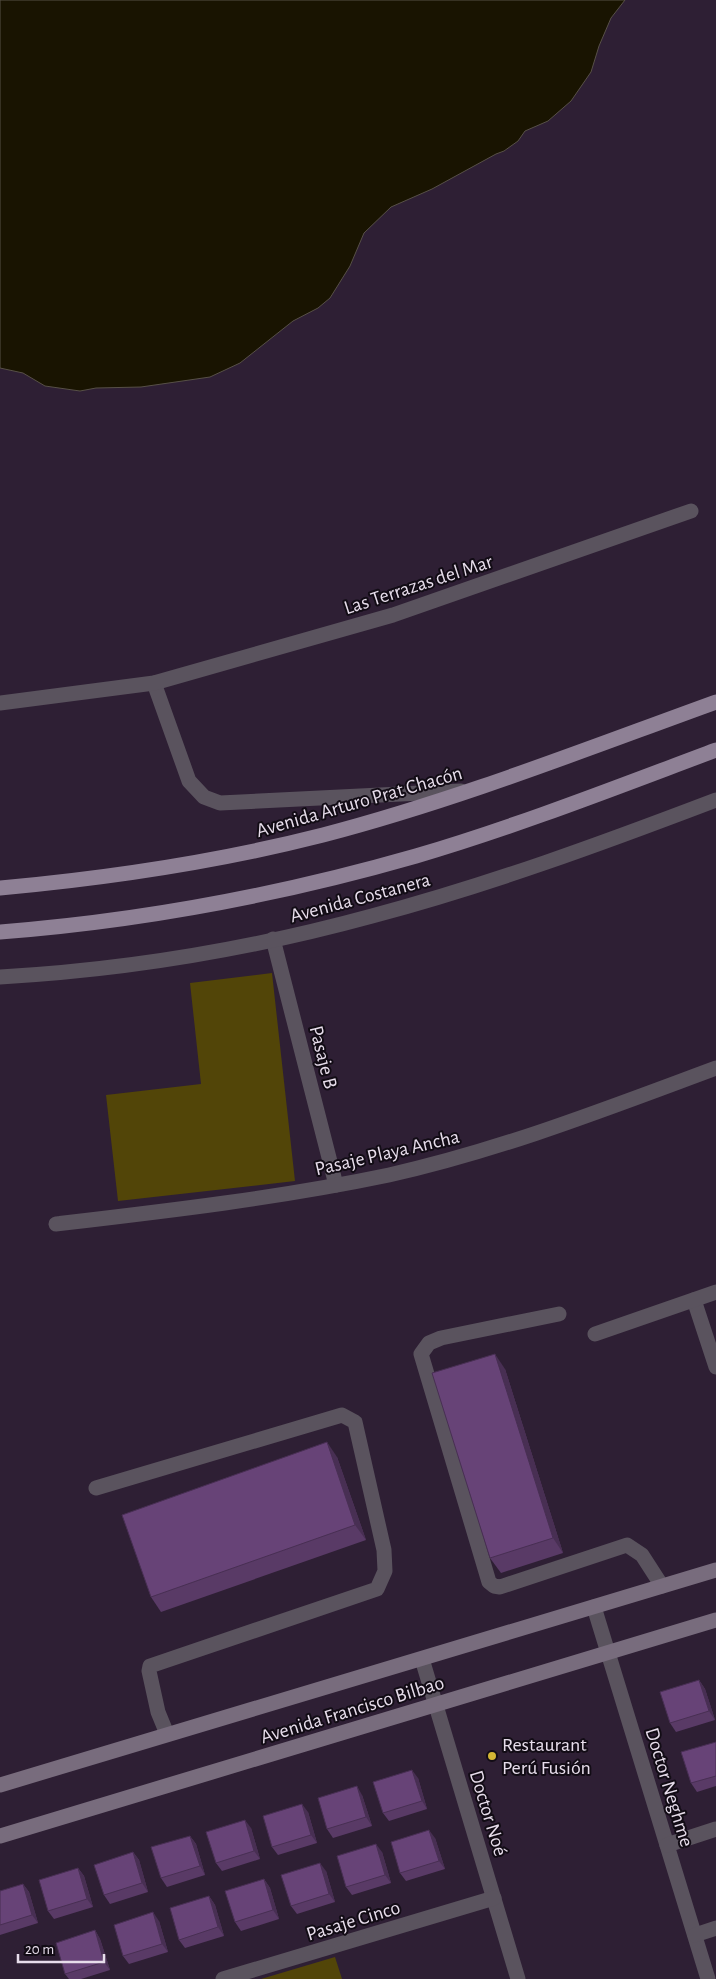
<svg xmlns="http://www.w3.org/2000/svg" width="716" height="1979" font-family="'Alegreya Sans',sans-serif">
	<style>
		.green { fill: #524508 }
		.water { fill: #191401; stroke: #575047 }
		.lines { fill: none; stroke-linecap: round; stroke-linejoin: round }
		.lane { stroke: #5a535e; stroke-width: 15 }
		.street { stroke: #5a535e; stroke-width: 15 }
		.secondary { stroke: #786c7d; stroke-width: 15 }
		.primary { stroke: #8e8095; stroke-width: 15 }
		.wall { fill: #593a66 }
		.shaded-wall { fill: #482f53 }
		.building { fill: #674377; stroke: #482f53 }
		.poi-dot { fill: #d3b635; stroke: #120c15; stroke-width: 2 }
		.labels { text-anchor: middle; stroke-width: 4; stroke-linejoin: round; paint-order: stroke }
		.street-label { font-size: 20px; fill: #e7ddeb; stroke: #120c15 }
		.poi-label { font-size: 20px; fill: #e7ddeb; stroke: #120c15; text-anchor: start }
	</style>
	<rect width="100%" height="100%" fill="#2e1f34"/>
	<!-- green -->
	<g class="green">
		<path d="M272,973L295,1181L118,1201L106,1095L201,1084L190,983Z"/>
		<path d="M335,1957L342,1979H261Z"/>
	</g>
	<!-- water -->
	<path class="water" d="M0,0H625L611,18L599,46L591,72L571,101L548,121L525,131L518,141L504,151L496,154L432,189L391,207L364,233L350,266L330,298L318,308L293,321L240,363L210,377L141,387L96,388L80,391L45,386L23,373L0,368Z"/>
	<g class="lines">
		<!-- lane -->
		<g class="lane">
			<path d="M559,1314L441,1338L429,1343L421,1354L489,1582L494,1586L500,1587L627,1545L642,1555L662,1586"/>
			<path d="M96,1488L342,1415L355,1422L384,1550L385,1571L377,1589L150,1666L149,1671L158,1712L167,1734"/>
		</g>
		<!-- street -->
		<g class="street">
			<path d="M154,683L189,781L204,797L220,803L461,791"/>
			<path d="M0,703L154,683L393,615L691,511"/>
			<path d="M273,939L336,1185"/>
			<path d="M0,977C125,970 251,949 372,916C489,885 603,843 716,800"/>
			<path d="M56,1224C167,1211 279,1198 389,1175C501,1150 608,1108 716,1068"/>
			<path d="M694,1300L716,1367"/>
			<path d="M595,1334L716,1292"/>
			<path d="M594,1607L708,1979"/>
			<path d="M422,1659L518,1979"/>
			<path d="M667,1845L716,1829"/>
			<path d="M695,1935L716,1928"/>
			<path d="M223,1979L494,1898"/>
		</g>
		<!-- secondary -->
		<g class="secondary">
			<path d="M0,1785L716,1570"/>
			<path d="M0,1836L716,1620"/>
		</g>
		<!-- primary -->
		<g class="primary">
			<path d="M0,888C109,878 217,862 323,835C457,800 586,749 716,702"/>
			<path d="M0,932C141,921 280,895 416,856C518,826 617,787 716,750"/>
		</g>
	</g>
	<!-- wall -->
	<g class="wall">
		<path d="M505,1369L563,1553L501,1573L490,1558Z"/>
		<path d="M337,1457L366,1540L161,1612L151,1597Z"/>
		<path d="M699,1680L705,1689L715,1720L676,1732L670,1723Z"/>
		<path d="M716,1742V1786L697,1792L691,1783Z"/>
		<path d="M418,1778L427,1809L389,1821L383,1813Z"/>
		<path d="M362,1795L372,1826L333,1838L327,1829Z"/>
		<path d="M308,1812L317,1843L278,1855L272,1847Z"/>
		<path d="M251,1828L260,1859L222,1871L216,1863Z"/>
		<path d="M190,1836L196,1844L205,1875L167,1887L161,1878Z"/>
		<path d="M435,1838L445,1869L406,1881L400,1873Z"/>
		<path d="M133,1852L139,1860L148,1892L110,1904L104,1895Z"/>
		<path d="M382,1852L391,1883L352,1895L346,1887Z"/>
		<path d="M78,1868L84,1876L93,1907L54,1919L48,1911Z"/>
		<path d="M326,1871L335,1902L297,1914L291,1906Z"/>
		<path d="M264,1879L270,1888L279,1919L241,1931L235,1922Z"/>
		<path d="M23,1884L29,1892L38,1923L0,1935V1891Z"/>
		<path d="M209,1896L215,1905L224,1936L185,1948L179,1940Z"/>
		<path d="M159,1921L168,1952L129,1964L123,1956Z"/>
		<path d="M95,1930L100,1939L110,1970L81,1979H69L65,1974Z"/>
	</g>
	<!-- shaded-wall -->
	<g class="shaded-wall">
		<path d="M495,1354L505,1369L563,1553L553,1538Z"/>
		<path d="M327,1442L337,1457L366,1540L355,1525Z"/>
		<path d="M699,1680L705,1689L715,1720L709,1711Z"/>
		<path d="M412,1770L418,1778L427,1809L422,1801Z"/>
		<path d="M357,1786L362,1795L372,1826L366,1817Z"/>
		<path d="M302,1804L308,1812L317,1843L311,1835Z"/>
		<path d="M245,1820L251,1828L260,1859L254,1851Z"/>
		<path d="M429,1830L435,1838L445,1869L439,1861Z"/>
		<path d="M190,1836L196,1844L205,1875L200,1866Z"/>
		<path d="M376,1844L382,1852L391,1883L385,1875Z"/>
		<path d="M133,1852L139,1860L148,1892L142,1883Z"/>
		<path d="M320,1863L326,1871L335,1902L329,1894Z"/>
		<path d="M78,1868L84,1876L93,1907L87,1899Z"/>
		<path d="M264,1879L270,1888L279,1919L273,1910Z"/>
		<path d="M23,1884L29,1892L38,1923L32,1915Z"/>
		<path d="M209,1896L215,1905L224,1936L218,1927Z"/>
		<path d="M153,1912L159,1921L168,1952L162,1944Z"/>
		<path d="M95,1930L100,1939L110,1970L104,1962Z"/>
	</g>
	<!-- building -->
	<g class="building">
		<path d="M495,1354L553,1538L490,1558L432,1373Z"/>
		<path d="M327,1442L355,1525L151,1597L122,1515Z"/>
		<path d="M699,1680L709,1711L670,1723L660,1692Z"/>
		<path d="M716,1742V1776L691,1783L681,1752Z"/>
		<path d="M412,1770L422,1801L383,1813L373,1782Z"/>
		<path d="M357,1786L366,1817L327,1829L318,1798Z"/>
		<path d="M302,1804L311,1835L272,1847L263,1816Z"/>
		<path d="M245,1820L254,1851L216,1863L206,1832Z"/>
		<path d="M429,1830L439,1861L400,1873L391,1842Z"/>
		<path d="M190,1836L200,1866L161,1878L151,1847Z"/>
		<path d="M376,1844L385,1875L346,1887L337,1856Z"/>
		<path d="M133,1852L142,1883L104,1895L94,1865Z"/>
		<path d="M320,1863L329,1894L291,1906L281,1875Z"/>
		<path d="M78,1868L87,1899L48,1911L39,1880Z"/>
		<path d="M264,1879L273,1910L235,1922L225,1891Z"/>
		<path d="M23,1884L32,1915L0,1925V1891Z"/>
		<path d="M209,1896L218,1927L179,1940L170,1908Z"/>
		<path d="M153,1912L162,1944L123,1956L114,1925Z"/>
		<path d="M95,1930L104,1962L65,1974L56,1943Z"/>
	</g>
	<!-- markers -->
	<circle class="poi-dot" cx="492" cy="1756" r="5"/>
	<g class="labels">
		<!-- street labels -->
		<g class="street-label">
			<text transform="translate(418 584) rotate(-18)" y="7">Las Terrazas del Mar</text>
			<text transform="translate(359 801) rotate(-16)" y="7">Avenida Arturo Prat Chacón</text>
			<text transform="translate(360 897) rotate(-15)" y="7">Avenida Costanera</text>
			<text transform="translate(324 1057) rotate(76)" y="7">Pasaje B</text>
			<text transform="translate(387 1152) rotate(-13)" y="7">Pasaje Playa Ancha</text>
			<text transform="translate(352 1709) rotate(-17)" y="7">Avenida Francisco Bilbao</text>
			<text transform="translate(670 1787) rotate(73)" y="7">Doctor Neghme</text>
			<text transform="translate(489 1813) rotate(73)" y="7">Doctor Noé</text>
			<text transform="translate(353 1920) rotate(-17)" y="7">Pasaje Cinco</text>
		</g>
		<!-- poi labels -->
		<g class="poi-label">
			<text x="502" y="1751">Restaurant<tspan x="502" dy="23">Perú Fusión</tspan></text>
		</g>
	</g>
	<!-- scale -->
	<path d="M18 1954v8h86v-8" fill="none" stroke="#e7ddeb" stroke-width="2.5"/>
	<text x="25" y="1954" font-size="15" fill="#e7ddeb" stroke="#120c15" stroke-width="4" paint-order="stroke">20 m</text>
</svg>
